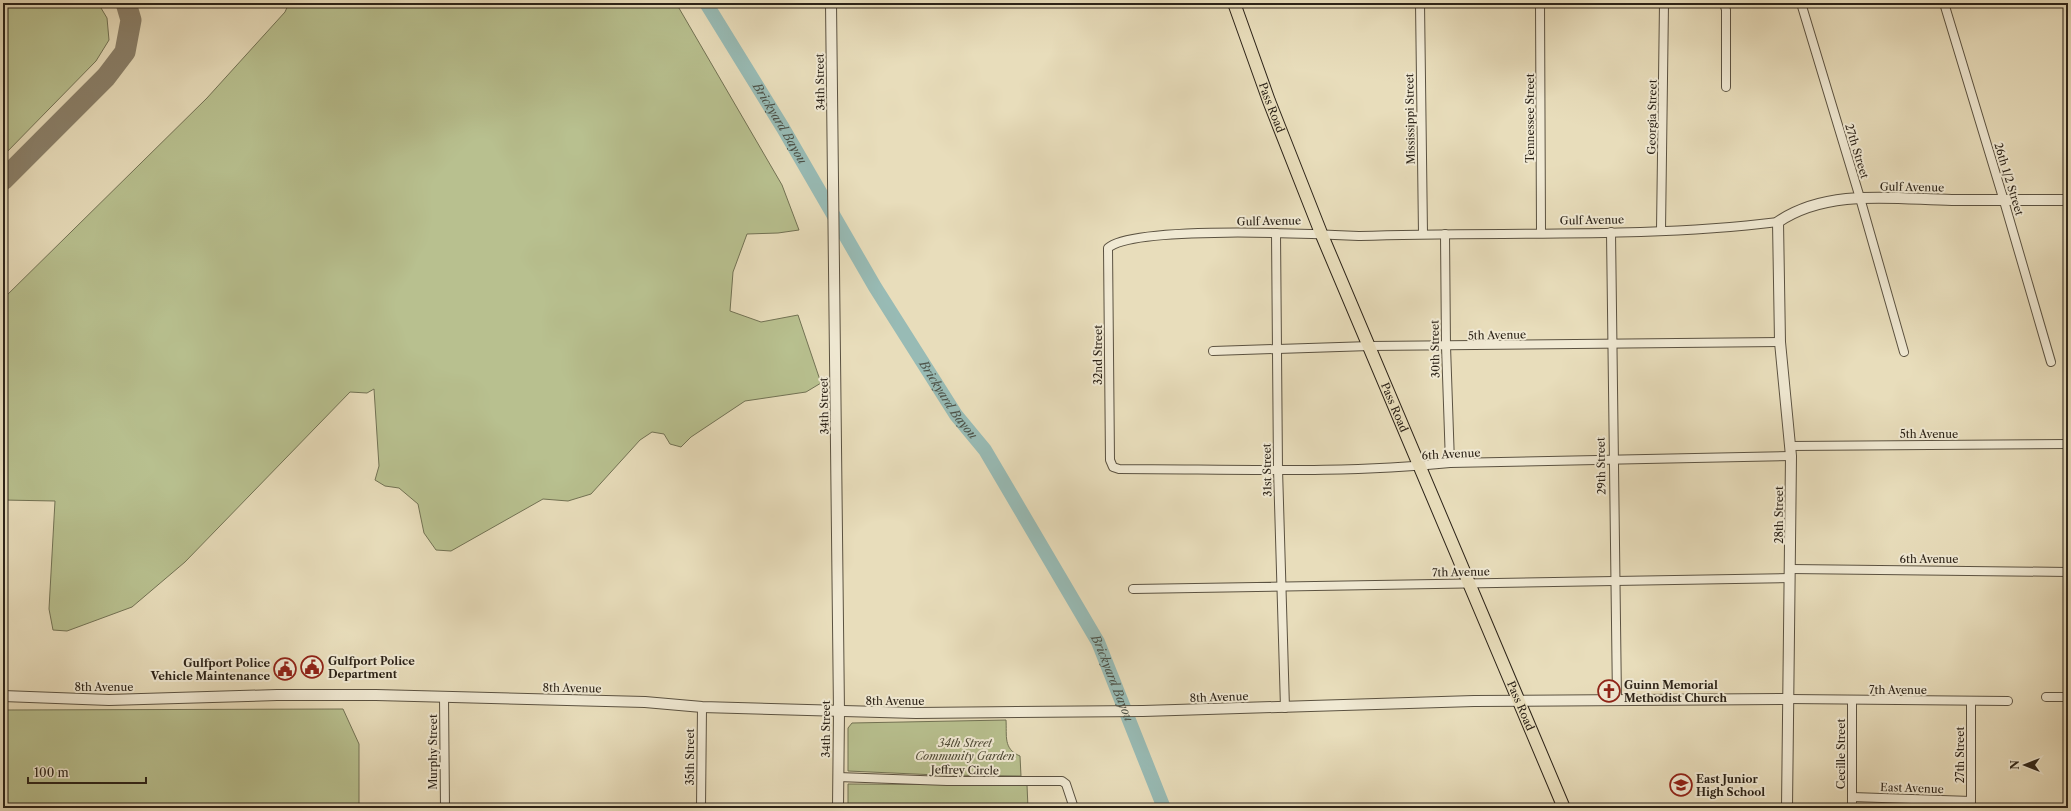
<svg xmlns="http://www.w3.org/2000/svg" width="2071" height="811" font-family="'Libre Caslon Text',serif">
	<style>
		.green { fill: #b8c08f; stroke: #727254 }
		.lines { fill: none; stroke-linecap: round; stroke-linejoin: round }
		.river { stroke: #98bbb5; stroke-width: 14 }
		.taxiway { stroke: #8a806a; stroke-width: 21 }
		.minor-casing { stroke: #5b5241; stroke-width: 10 }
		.tertiary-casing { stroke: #5b5241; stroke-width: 12 }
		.primary-casing { stroke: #2c2318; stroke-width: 14 }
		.minor { stroke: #f0e9d3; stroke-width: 8 }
		.tertiary { stroke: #f0e9d3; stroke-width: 10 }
		.primary { stroke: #e8ddbb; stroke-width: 12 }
		.labels { text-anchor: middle; stroke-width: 4; stroke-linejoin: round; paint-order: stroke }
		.street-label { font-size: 11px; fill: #2c2318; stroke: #f0e9d3 }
		.poi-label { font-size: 11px; font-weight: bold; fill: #2c2318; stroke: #f0e9d3; text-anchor: start }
		.park-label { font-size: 11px; font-style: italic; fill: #4f4a36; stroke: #f0e9d3 }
		.water-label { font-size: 12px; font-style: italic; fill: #4c5147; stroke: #f0e9d3 }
	</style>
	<rect width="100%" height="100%" fill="#e8ddbb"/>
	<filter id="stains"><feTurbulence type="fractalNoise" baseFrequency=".005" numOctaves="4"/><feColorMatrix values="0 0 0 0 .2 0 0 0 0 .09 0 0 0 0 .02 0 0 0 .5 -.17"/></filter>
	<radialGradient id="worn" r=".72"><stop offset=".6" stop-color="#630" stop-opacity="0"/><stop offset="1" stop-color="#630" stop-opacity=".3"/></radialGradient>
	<!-- green -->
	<g class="green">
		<path d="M3,3H98L107,18L109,40L96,61L3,156Z"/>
		<path d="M289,3H676L782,185L799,230L778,233L747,234L733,272L730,311L761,322L798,315L821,383L806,392L745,401L691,437L681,447L670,444L664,434L652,432L640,440L591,494L568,501L543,499L451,551L436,550L424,533L418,504L399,488L385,486L375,480L379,466L374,389L367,393L350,392L185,562L132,607L67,631L53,630L49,609L55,501L3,500V299L207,98L285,12Z"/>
		<path d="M343,709L359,744V808H3V710Z"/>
		<path d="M1006,720C1007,736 1003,749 1020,756L1021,776L937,775L848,771V728L852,723Z"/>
		<path d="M848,784L1027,785L1028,808H848Z"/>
	</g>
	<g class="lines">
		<!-- river -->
		<path class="river" id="s1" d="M706,3L783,128L875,287L956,415L985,450L1098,642L1164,808"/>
		<!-- taxiway -->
		<path class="taxiway" d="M3,180L106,77L125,52L131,20L126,3"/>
		<!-- minor casing -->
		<g class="minor-casing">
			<g id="minor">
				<path d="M1420,3L1423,234"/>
				<path d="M1540,3L1541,232"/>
				<path d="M1724,3L1726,10V87"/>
				<path d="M1801,3L1860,198L1904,352"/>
				<path d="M1944,3L2004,201L2051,362"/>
				<path d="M1778,222C1639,239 1499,231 1360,236C1318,234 1134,225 1108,248L1110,460L1113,467L1119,469C1229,469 1340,474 1450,463L1791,456"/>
				<path d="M1661,230L1664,3"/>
				<path d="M1611,232L1617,700"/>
				<path d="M1276,233L1278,469L1285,708"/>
				<path d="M1445,234L1446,346L1450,463"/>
				<path d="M1213,351L1370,346L1780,342"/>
				<path d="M1790,446L2068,444"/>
				<path d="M1791,569L2068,572"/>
				<path d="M1133,589L1790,578"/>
				<path d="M444,697L445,808"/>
				<path d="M2046,697H2068"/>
				<path d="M1788,699L2008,701"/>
				<path d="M1852,701V808"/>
				<path d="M838,777L947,781H1062L1066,784L1074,808"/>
				<path d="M1852,797L1971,801"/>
				<path d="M701,808L702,707"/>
				<path d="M1971,808V702"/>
			</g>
		</g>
		<!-- tertiary casing -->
		<g class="tertiary-casing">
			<g id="tertiary">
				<path d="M831,3L839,712L838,808"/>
				<path d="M3,696L109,700L277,695H376L645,702L702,707L916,713L1143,711L1474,701L1788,699"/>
				<path d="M1787,808L1791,456L1780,342L1778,222C1828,188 1895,199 1952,200C1991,200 2029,200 2068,200"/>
			</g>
		</g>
		<!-- primary casing -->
		<g class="primary-casing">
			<g id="primary">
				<path id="s2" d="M1234,3L1269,101L1321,233L1564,808"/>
			</g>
		</g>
		<!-- minor -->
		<use href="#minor" class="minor"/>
		<!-- tertiary -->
		<use href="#tertiary" class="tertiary"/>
		<!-- primary -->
		<use href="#primary" class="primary"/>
	</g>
	<!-- icons -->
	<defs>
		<g id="civic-ring" transform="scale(1.15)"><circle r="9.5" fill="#f0e9d3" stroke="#8f2418" stroke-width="1.5"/><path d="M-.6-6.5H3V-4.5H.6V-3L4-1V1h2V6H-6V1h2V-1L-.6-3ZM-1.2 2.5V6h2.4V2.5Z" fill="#8f2418"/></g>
		<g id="church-ring" transform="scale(1.15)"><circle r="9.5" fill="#f0e9d3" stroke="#8f2418" stroke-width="1.5"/><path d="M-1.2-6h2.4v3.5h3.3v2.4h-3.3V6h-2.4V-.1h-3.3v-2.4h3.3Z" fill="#8f2418"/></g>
		<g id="school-ring" transform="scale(1.15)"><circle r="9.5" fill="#f0e9d3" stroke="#8f2418" stroke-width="1.5"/><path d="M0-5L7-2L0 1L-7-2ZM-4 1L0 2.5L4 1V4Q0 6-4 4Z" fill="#8f2418"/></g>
	</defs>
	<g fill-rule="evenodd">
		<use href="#civic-ring" x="312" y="667"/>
		<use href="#civic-ring" x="285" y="669"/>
		<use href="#church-ring" x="1609" y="691"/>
		<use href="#school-ring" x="1681" y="785"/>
	</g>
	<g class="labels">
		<!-- street labels -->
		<g class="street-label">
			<text transform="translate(820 82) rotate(-91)" y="4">34th Street</text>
			<text dy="4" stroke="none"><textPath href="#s2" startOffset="111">Pass Road</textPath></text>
			<text transform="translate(1652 117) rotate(-89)" y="4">Georgia Street</text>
			<text transform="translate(1530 118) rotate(-90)" y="4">Tennessee Street</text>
			<text transform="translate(1410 119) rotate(-91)" y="4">Mississippi Street</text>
			<text transform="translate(1857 151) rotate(73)" y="4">27th Street</text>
			<text transform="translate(2009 179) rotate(73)" y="4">26th 1/2 Street</text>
			<text transform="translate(1912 187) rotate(1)" y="4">Gulf Avenue</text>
			<text transform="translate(1592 220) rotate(-1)" y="4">Gulf Avenue</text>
			<text transform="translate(1269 221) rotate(-1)" y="4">Gulf Avenue</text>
			<text transform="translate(1497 335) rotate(-1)" y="4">5th Avenue</text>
			<text transform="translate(1435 349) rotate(-91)" y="4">30th Street</text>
			<text transform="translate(1098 355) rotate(-90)" y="4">32nd Street</text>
			<text transform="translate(824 406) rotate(-91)" y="4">34th Street</text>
			<text dy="4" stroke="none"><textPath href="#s2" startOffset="435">Pass Road</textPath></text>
			<text x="1929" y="438">5th Avenue</text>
			<text transform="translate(1451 454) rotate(-3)" y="4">6th Avenue</text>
			<text transform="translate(1601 466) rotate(-91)" y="4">29th Street</text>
			<text transform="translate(1267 470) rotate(-91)" y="4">31st Street</text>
			<text transform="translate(1779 515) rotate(-90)" y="4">28th Street</text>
			<text x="1929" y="563">6th Avenue</text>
			<text transform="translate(1461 572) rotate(-1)" y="4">7th Avenue</text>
			<text x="104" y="691">8th Avenue</text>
			<text transform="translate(572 688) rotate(1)" y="4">8th Avenue</text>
			<text x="1898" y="694">7th Avenue</text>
			<text transform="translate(1219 697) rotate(-2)" y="4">8th Avenue</text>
			<text x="895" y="705">8th Avenue</text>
			<text dy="4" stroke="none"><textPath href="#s2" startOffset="759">Pass Road</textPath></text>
			<text transform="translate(826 729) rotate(-90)" y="4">34th Street</text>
			<text transform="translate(433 752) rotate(-90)" y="4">Murphy Street</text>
			<text transform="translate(1841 754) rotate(-90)" y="4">Cecille Street</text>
			<text transform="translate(1960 755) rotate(-90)" y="4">27th Street</text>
			<text transform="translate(690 757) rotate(-90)" y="4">35th Street</text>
			<text transform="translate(965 770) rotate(1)" y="4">Jeffrey Circle</text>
			<text transform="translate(1912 788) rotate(2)" y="4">East Avenue</text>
		</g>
		<!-- poi labels -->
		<g class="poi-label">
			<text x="328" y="665">Gulfport Police<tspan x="328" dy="13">Department</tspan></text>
			<text x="270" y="667" text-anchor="end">Gulfport Police<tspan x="270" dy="13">Vehicle Maintenance</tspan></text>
			<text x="1624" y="689">Guinn Memorial<tspan x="1624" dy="13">Methodist Church</tspan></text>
			<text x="1696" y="783">East Junior<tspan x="1696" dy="13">High School</tspan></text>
		</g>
		<!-- park labels -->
		<g class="park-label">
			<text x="965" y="747">34th Street<tspan x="965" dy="13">Community Garden</tspan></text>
		</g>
		<!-- water labels -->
		<g class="water-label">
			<text dy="4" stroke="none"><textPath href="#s1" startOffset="141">Brickyard Bayou</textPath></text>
			<text dy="4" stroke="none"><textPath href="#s1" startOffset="465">Brickyard Bayou</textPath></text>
			<text dy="4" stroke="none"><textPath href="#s1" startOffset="789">Brickyard Bayou</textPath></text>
		</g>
	</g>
	<!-- margin -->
	<rect width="2071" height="811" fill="none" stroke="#e8ddbb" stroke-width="16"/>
	<rect x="4" y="4" width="2063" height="803" fill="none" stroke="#2c2318" stroke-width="2"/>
	<rect x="8" y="8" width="2055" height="795" fill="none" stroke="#2c2318"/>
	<!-- north arrow -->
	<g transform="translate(2025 765) rotate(270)" stroke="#f0e9d3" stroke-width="3" paint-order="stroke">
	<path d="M0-3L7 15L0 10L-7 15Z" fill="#2c2318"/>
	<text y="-6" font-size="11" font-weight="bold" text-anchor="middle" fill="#2c2318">N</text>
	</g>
	<!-- scale -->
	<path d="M28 777v6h118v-6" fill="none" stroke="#2c2318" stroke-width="2"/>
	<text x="34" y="777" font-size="12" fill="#2c2318" stroke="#f0e9d3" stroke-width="3" paint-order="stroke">100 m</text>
	<rect width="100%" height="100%" filter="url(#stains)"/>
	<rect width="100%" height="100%" fill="url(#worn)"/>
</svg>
